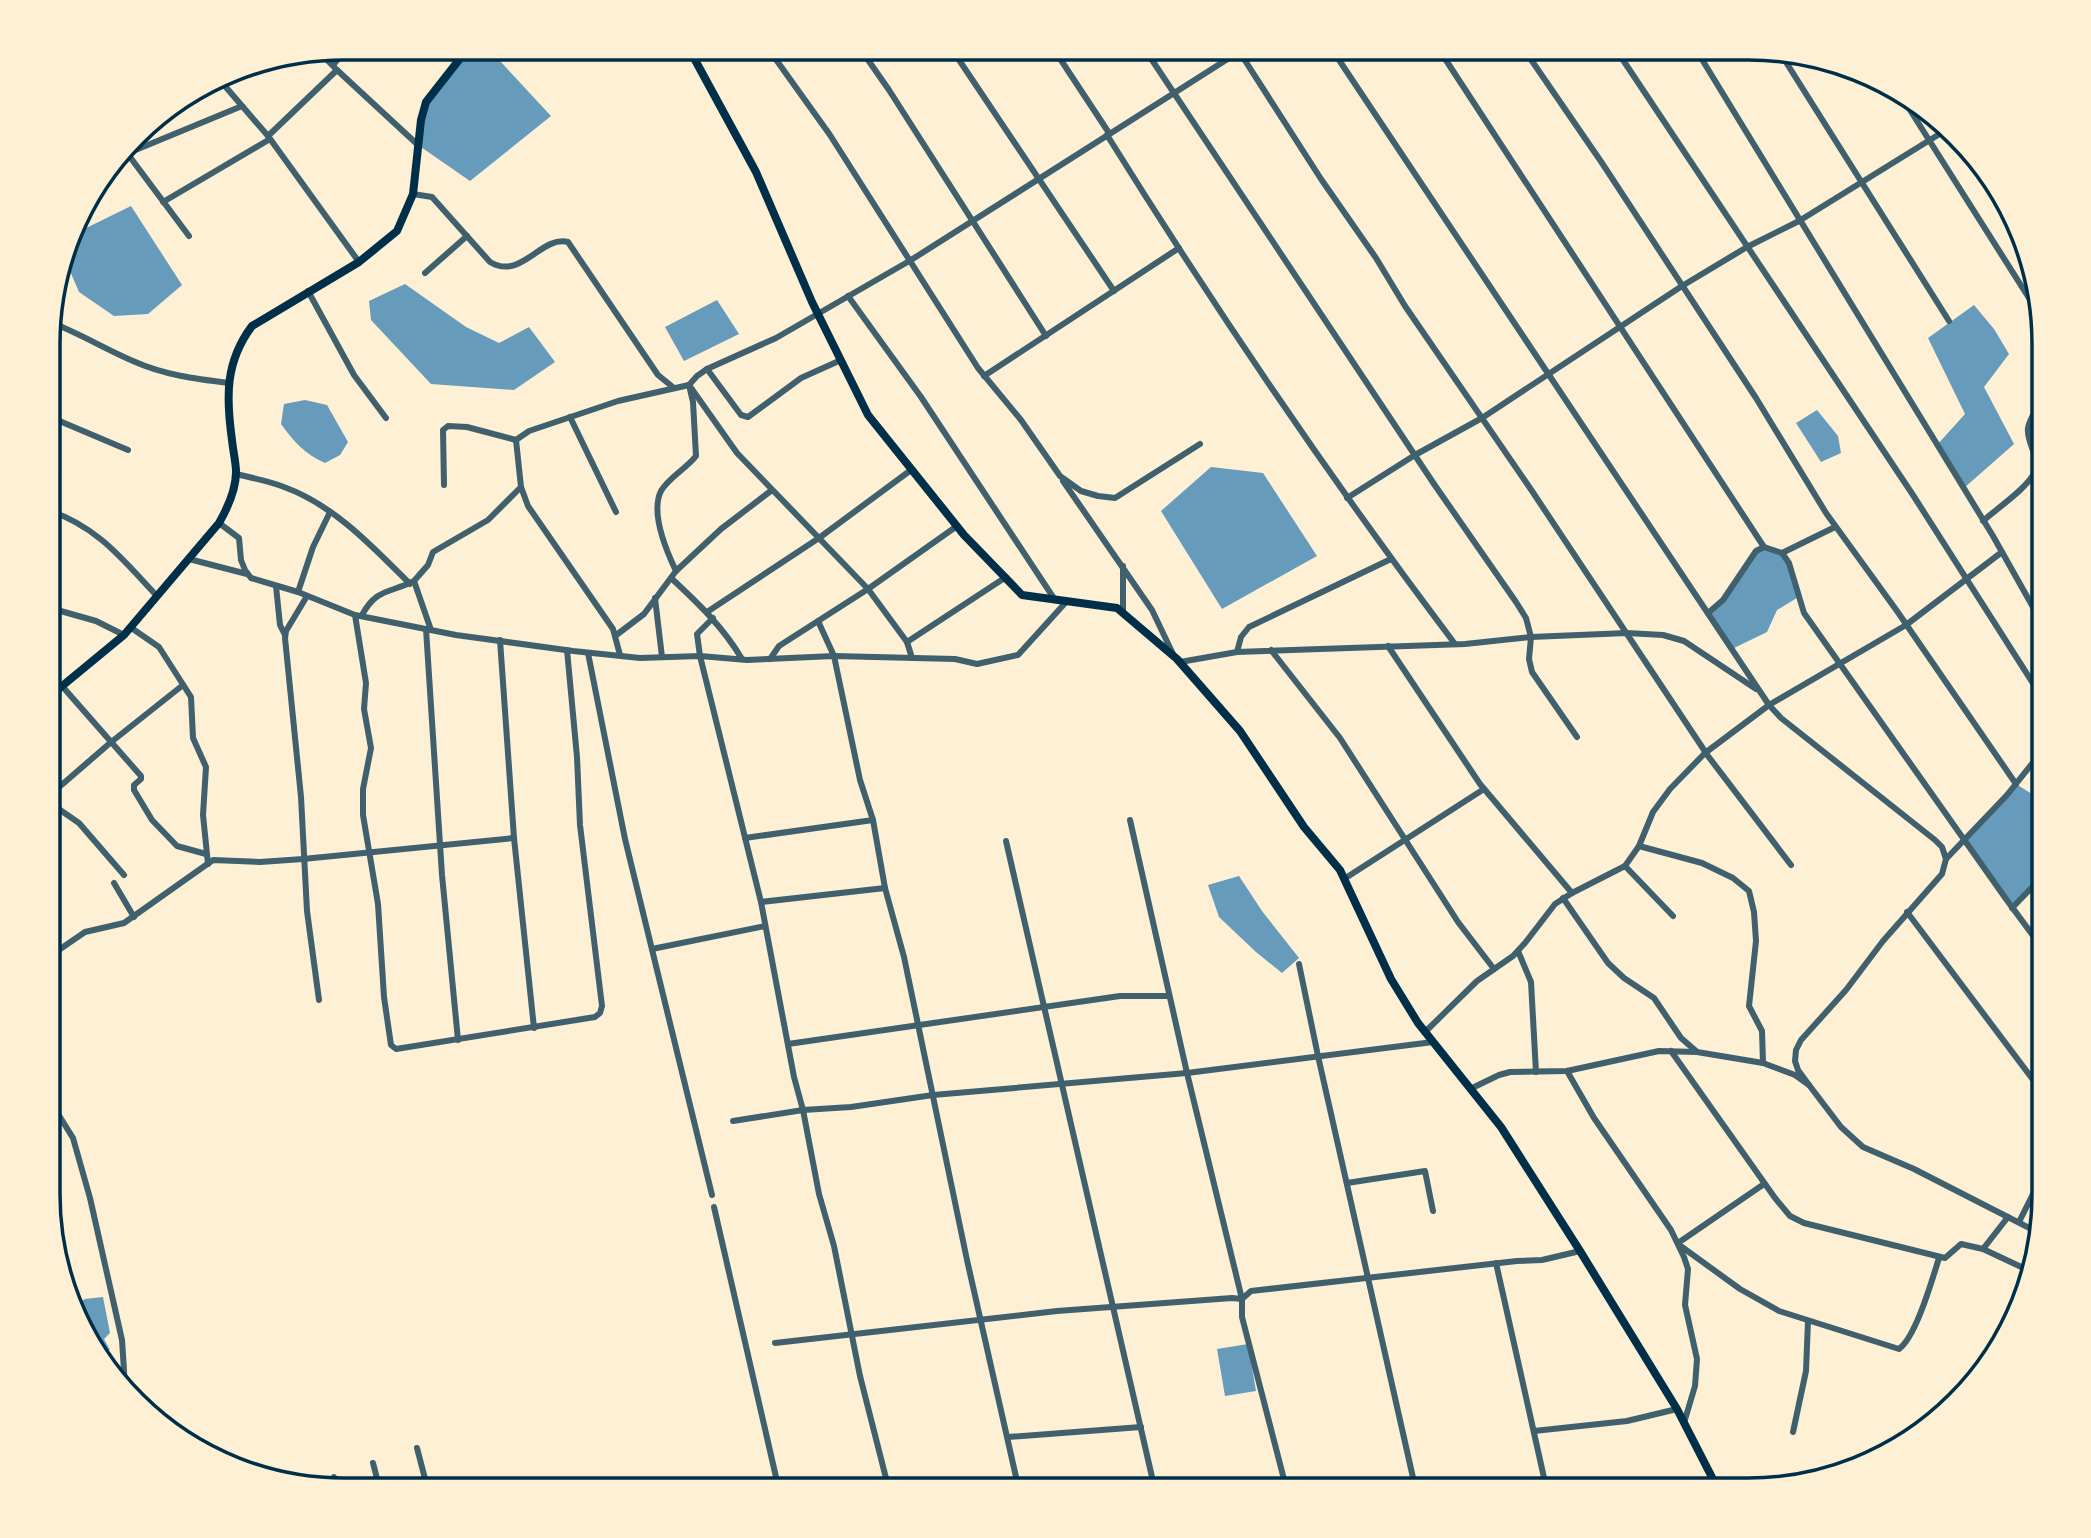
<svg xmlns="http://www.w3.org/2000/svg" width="2091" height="1538" font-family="Overpass,sans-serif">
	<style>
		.water { fill: #669bbc }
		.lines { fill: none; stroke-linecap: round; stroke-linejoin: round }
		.minor { stroke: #3f606c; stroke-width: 6 }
		.secondary { stroke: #003049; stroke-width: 8 }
		.rim { fill: none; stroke: #003049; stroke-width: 3.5 }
	</style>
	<rect width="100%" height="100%" fill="#fdf0d5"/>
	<!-- water -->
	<g class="water">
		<path d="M469,47H487L551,116L470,181L418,145C423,99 440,82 469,47Z"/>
		<path d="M131,206L182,285L148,314L114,316L79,292L64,257L67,247L78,232Z"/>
		<path d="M405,284L466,327L499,343L529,327L555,362L514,390L431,384L371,320L369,301Z"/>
		<path d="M717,300L739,334L684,361L665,327Z"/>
		<path d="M1974,305L1994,329L2009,354L1984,387L2014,444L1964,488L1937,445L1965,414L1928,338Z"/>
		<path d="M305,400L327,405L348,442L340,455L325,463C305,454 294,442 281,424L284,404Z"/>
		<path d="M1817,410L1838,436L1841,453L1821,462L1796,423Z"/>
		<path d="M1211,467L1263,473L1317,556L1222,609L1161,511Z"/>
		<path d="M1764,547L1782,553L1800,596L1777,610L1767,632L1732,649L1708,613L1723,600L1756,551Z"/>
		<path d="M2016,784L2043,801V876L2012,908L1965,839Z"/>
		<path d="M1239,876L1262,911L1299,958L1282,973L1256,952L1219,917L1208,885Z"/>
		<path d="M103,1297L110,1333L104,1339L110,1350L95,1352L87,1342L74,1306L85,1299Z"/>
		<path d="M1248,1344L1256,1391L1225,1396L1217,1349Z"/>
	</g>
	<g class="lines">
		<!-- minor -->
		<g class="minor">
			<path d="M767,47L830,135L978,368L1021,420L1060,476L1081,491L1098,496L1115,498L1200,444"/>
			<path d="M859,47L889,90L1046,336"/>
			<path d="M951,48L1114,291"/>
			<path d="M1053,48L1109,133"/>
			<path d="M1144,48L1434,484L1516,602L1526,618L1531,637L1529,659L1532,672L1577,737"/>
			<path d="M1237,48L1321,179L1376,258L1405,306L1532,491L1708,756L1791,865"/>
			<path d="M1331,48L1769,705L1781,718L1935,840L1942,847L1946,859L1942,874L1883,941L1846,990L1801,1040L1796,1050L1795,1061L1798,1070L1809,1085"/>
			<path d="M1438,48L1764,547"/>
			<path d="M1523,48L1602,163L1756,398L1826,513L1897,611L2016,784"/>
			<path d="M1615,48L1913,495L2043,699"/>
			<path d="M1695,48L1993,536L2043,625"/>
			<path d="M1779,51L1949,321"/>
			<path d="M333,65L348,47"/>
			<path d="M337,70L418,145"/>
			<path d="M218,78L268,136L359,262"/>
			<path d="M1898,91L2041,317"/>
			<path d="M1107,135C1216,310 1331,480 1455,644"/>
			<path d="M268,136L337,70L319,52"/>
			<path d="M127,153L189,236"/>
			<path d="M121,156L242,106"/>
			<path d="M413,194L432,197L490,262C521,281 541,235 568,242L658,375L674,388"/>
			<path d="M163,202L270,139"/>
			<path d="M425,273L467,236"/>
			<path d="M308,291L354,375L386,418"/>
			<path d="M848,296L921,397L1055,600"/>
			<path d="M50,322C79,333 105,349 133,361C164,375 196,379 229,383"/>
			<path d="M707,369L741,415L748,417L801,378L841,360"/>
			<path d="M984,376L1179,248"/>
			<path d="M50,417L128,450"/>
			<path d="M570,417L616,512"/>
			<path d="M236,474C252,478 269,481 284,487C334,505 373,547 410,584"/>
			<path d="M1063,481L1152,610L1173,654"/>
			<path d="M444,485L443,430L448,426L467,427L516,440"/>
			<path d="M1347,498L1415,455L1482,418L1682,286L1747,247L1799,221L1946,130"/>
			<path d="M50,511C98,527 123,560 157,596"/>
			<path d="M1983,521C1996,509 2029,487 2035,471C2040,456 2026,443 2028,428C2030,417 2038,407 2043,398"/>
			<path d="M219,523L239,538L241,560L245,570L251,578L298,592L355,615L456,635L573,651L640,658L700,656L747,660L834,656L955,659L977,664L1018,655L1067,601"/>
			<path d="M1782,553L1835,527"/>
			<path d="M189,559L247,574"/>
			<path d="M1123,566V613"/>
			<path d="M676,571L721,529L772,490"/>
			<path d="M671,578C698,603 723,627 742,659"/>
			<path d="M276,586L280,625L285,635"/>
			<path d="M298,592L313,547L330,512"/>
			<path d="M307,596L286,631L285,638L301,797L307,911L319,1000"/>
			<path d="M655,598L662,657"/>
			<path d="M50,608L96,621L124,635"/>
			<path d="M707,612L819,538L911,470"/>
			<path d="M1708,613L1723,600L1756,551L1764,547L1782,553L1789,563L1804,613L2006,899L2043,949"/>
			<path d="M355,615L366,683L364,709L371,748L363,789V815L378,904L384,997L391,1045L396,1049L595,1017L600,1013L602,1006L580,825L577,757L567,650"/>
			<path d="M362,615C376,589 389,593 412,582"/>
			<path d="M713,618L697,634L700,656L761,902L794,1077L803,1110L819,1194L834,1246L860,1376L889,1490"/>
			<path d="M818,621L834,656L860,780L873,820L885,888L904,957L967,1260L1019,1490"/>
			<path d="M130,627L159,647L191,697L193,738L206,767L203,815L208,864"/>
			<path d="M426,629L442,875L458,1040"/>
			<path d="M431,630L414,581L428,565L433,552L488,520L521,487"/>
			<path d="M615,636L644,614L676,571C666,550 650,513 661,491C668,478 687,468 696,456L693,402L689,385L697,376L707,369L776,338L911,260L1245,48"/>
			<path d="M500,640L514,838L534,1028"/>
			<path d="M907,642L1006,577"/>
			<path d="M1388,646L1480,784L1572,893"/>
			<path d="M1271,650L1340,738L1458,922L1494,969"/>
			<path d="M1237,652L1241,637L1249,627L1391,559"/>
			<path d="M588,653L625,839L712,1195"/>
			<path d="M620,655L613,629L528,506L521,487L516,440L529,431L618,401L689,385L737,453L868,589L907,642L912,658"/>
			<path d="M770,659L779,646L868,589L957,526"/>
			<path d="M1180,662L1237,652L1465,644L1531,637L1627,633L1663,635L1684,641L1756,689"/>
			<path d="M62,686L141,776V779L134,785V790L152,820L177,846L206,854"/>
			<path d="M50,795L110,743L183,685"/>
			<path d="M50,803L79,823L124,875"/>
			<path d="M745,838L873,820"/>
			<path d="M1006,841L1155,1490"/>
			<path d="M1639,846L1702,863L1733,878L1749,891L1754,912L1756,941L1749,1006L1762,1031L1763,1063"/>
			<path d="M1946,859L2007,795L2043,750"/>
			<path d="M1625,866L1673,916"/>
			<path d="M1344,879L1484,789"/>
			<path d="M114,883L134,917"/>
			<path d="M1563,898L1608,963L1624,978L1654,998L1681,1038L1696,1051"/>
			<path d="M761,902L885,888"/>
			<path d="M2012,908L2043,876"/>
			<path d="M1907,912L2043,1093"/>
			<path d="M652,949L765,926"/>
			<path d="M1518,951L1531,982L1536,1072"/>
			<path d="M50,956L85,932L124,923L213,860L260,862L303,859L514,838"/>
			<path d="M1299,964L1318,1056L1416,1491"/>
			<path d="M1425,1032L1477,981L1513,956L1525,943L1555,904L1572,893L1625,866L1639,846L1653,812L1670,789L1705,753L1769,705L1906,625L2002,552"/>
			<path d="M788,1044L1120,996H1169"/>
			<path d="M1671,1051L1775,1198L1790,1216L1804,1223L1945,1258L1961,1244L1983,1249L2008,1217"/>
			<path d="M1567,1071L1594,1118L1671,1230L1684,1257L1688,1269L1685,1305L1697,1359L1695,1386L1684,1423"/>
			<path d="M1470,1089L1499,1075L1510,1072L1567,1071L1659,1051L1697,1052L1763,1063L1795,1075L1809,1085L1841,1127L1863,1147L1914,1169L2039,1233"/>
			<path d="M50,1101L73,1138L90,1198L122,1340L125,1386"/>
			<path d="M733,1121L803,1110L851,1107L933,1095L1187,1073L1433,1042"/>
			<path d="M1347,1183L1425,1171L1433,1211"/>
			<path d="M714,1207L779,1490"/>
			<path d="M2019,1222L2043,1174"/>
			<path d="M1678,1243L1764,1184"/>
			<path d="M1682,1247L1740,1289L1779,1311L1899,1349C1916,1337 1932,1280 1939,1258"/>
			<path d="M1983,1249L2032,1272"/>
			<path d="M1496,1263L1547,1491"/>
			<path d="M775,1343L1057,1311L1232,1298L1242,1299L1187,1073L1130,820"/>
			<path d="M1534,1431L1627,1421L1677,1409"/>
			<path d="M1793,1432L1806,1371L1808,1321"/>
			<path d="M1008,1437L1141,1427"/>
			<path d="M417,1448L428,1490"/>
			<path d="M373,1463L380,1490"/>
			<path d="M334,1477L336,1490"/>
			<path d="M1287,1491L1242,1317V1299L1251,1291L1517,1261L1542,1260L1580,1251"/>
		</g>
		<!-- secondary -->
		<g class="secondary">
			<path d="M688,47L756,172L812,302L868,415L964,535L1022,595L1117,608L1177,659L1240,731L1304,827L1340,870L1391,979L1418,1023L1501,1127L1580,1251L1677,1409L1719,1491"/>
			<path d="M50,696L124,635L219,523C227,509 236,490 236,472C236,462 233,451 232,440C226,397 225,362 252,326L359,262L397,231L413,194L421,120L426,102L469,47"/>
		</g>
	</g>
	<!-- crop -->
	<path d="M0 0H2091V1538H0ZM344 60H1748A284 284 0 0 1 2032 344V1194A284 284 0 0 1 1748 1478H344A284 284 0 0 1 60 1194V344A284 284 0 0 1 344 60Z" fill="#fdf0d5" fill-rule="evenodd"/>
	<path class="rim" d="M344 60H1748A284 284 0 0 1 2032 344V1194A284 284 0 0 1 1748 1478H344A284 284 0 0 1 60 1194V344A284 284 0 0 1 344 60Z"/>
</svg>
